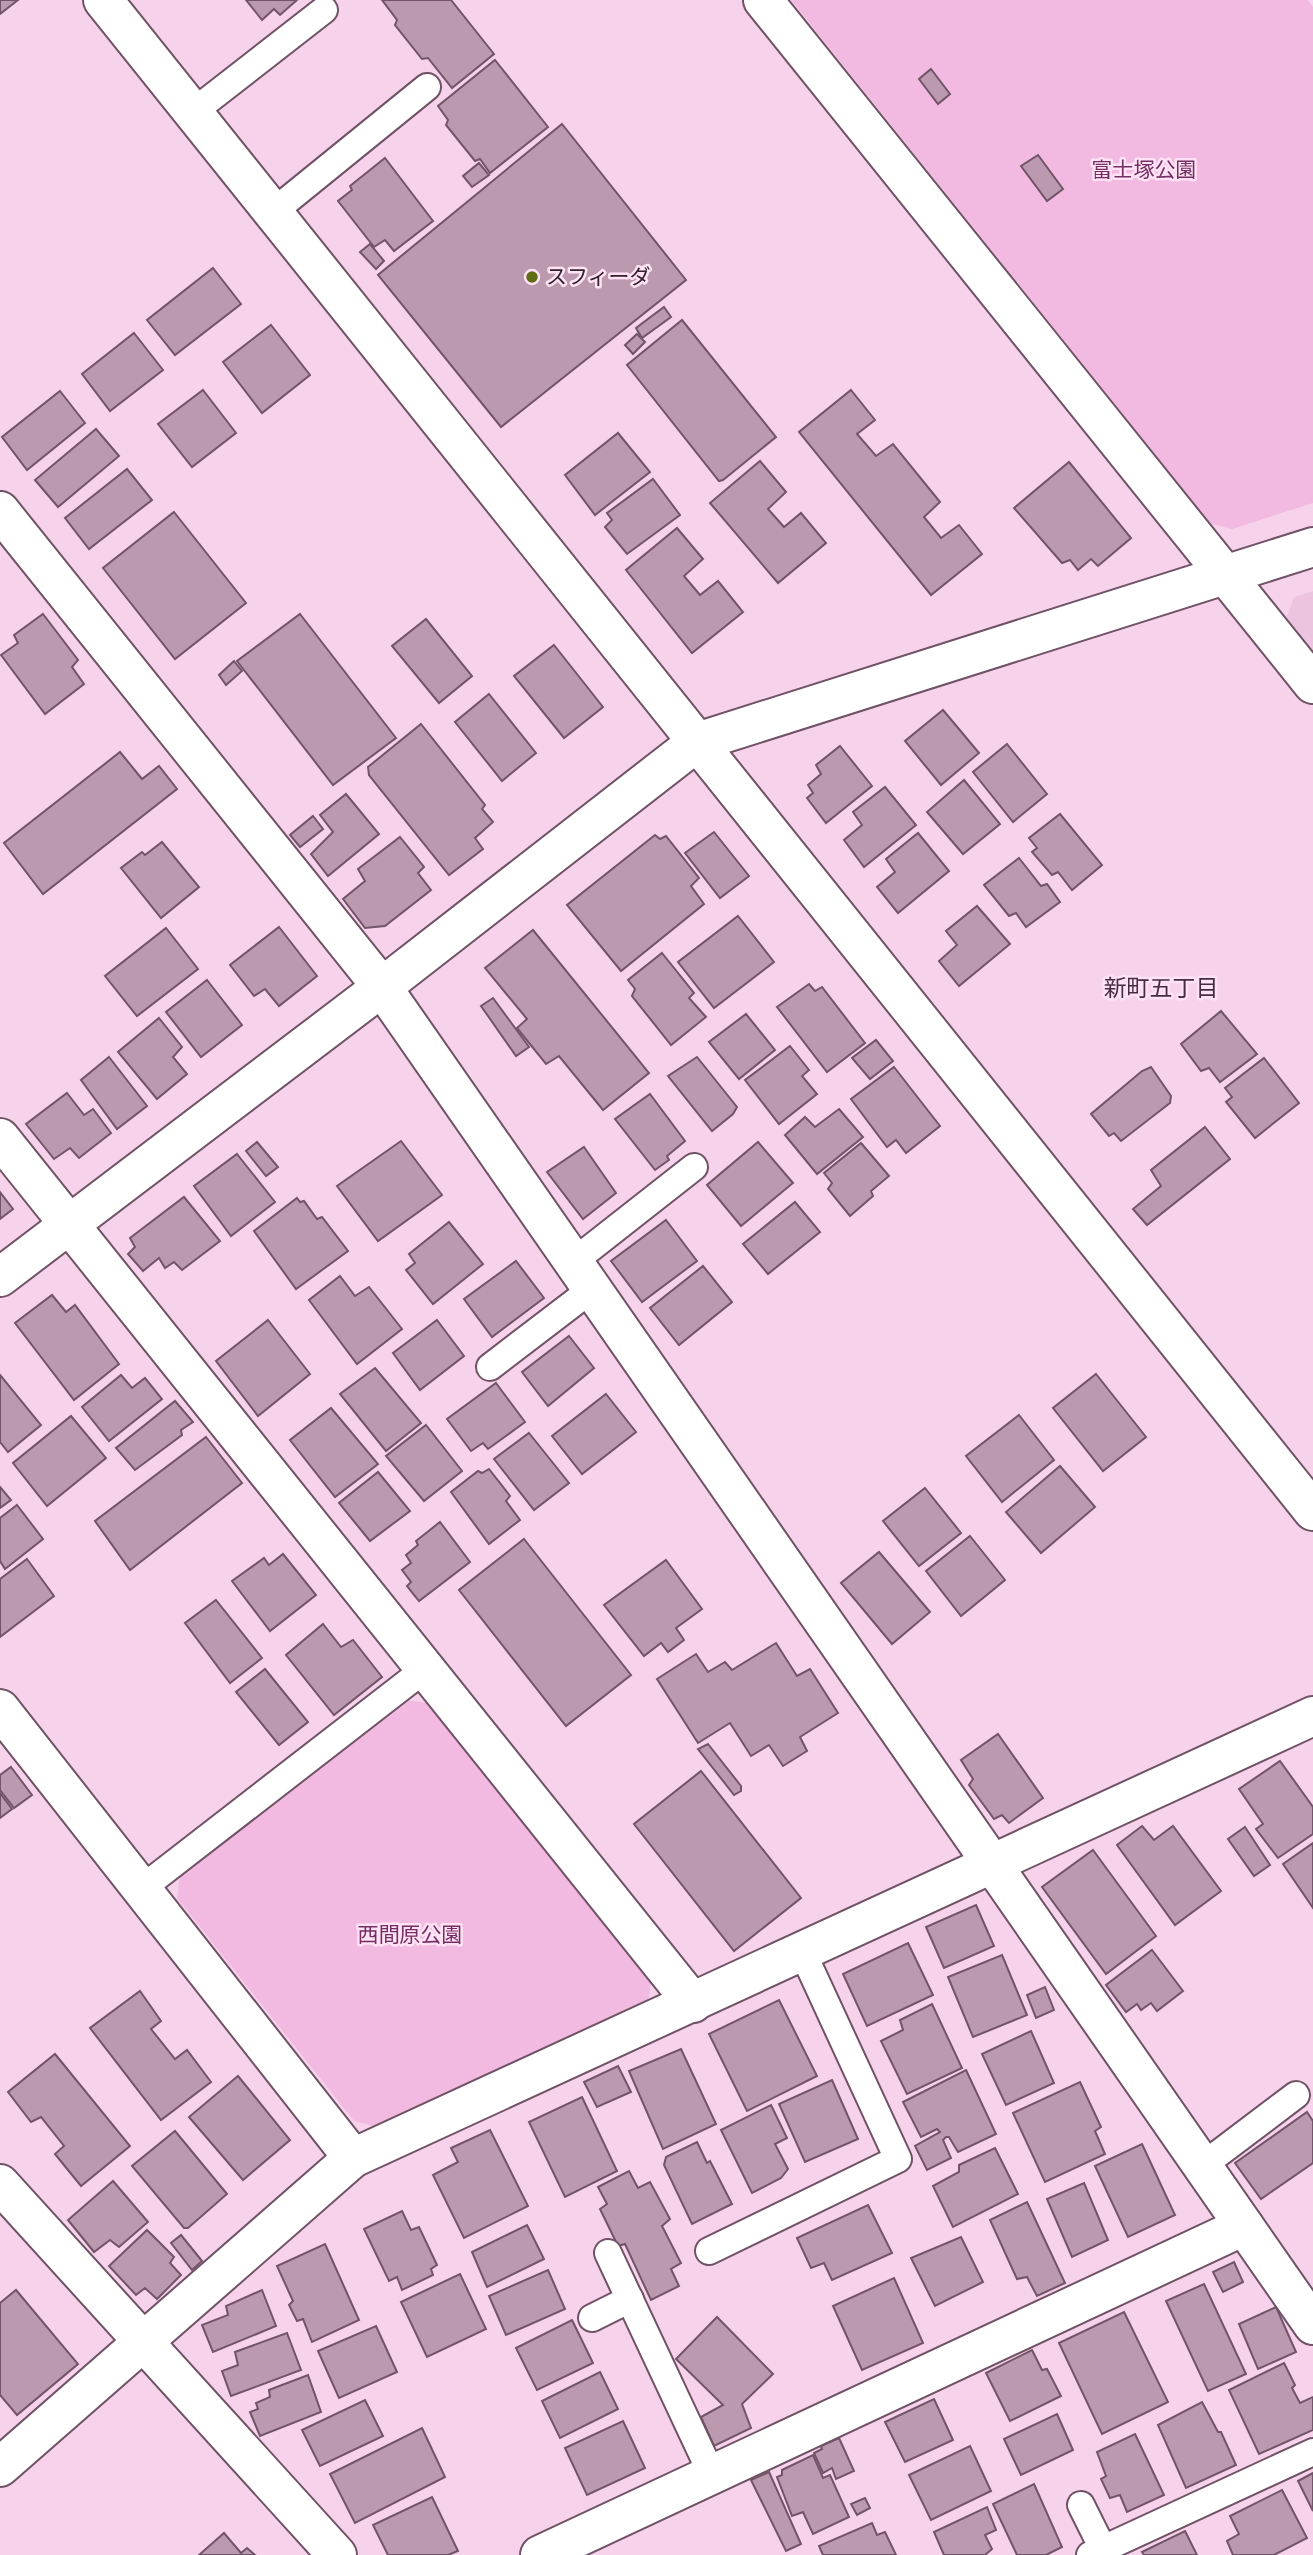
<svg xmlns="http://www.w3.org/2000/svg" width="1313" height="2555" font-family="Rubik,'Noto Sans JP',sans-serif">
	<style>
		.built { fill: #edc4e0 }
		.green { fill: #f2bae0 }
		.building { fill: #bb9ab0; stroke: #725468; stroke-width: 2 }
		.lines { fill: none; stroke-linecap: round; stroke-linejoin: round }
		.lane-casing { stroke: #705266; stroke-width: 30 }
		.street-casing { stroke: #705266; stroke-width: 42 }
		.secondary-casing { stroke: #705266; stroke-width: 42 }
		.lane { stroke: #fff; stroke-width: 26 }
		.street { stroke: #fff; stroke-width: 38 }
		.secondary { stroke: #fff; stroke-width: 38 }
		.poi-dot { fill: #5f6c14; stroke: #ffe2f5; stroke-width: 2.5 }
		.labels { text-anchor: middle; stroke-width: 5; stroke-linejoin: round; paint-order: stroke }
		.park-label { font-size: 21px; fill: #752e63; stroke: #ffe2f5 }
		.poi-label { font-size: 21px; fill: #30232c; stroke: #ffe2f5; text-anchor: start }
		.neighbourhood-label { font-size: 23px; fill: #472c3f; stroke: #ffe2f5 }
	</style>
	<rect width="100%" height="100%" fill="#f6d3ea"/>
	<!-- built -->
	<path class="built" d="M1313,591V650L1287,617L1294,597Z"/>
	<!-- green -->
	<g class="green">
		<path d="M791,0H1308L1313,7V503L1232,529L1211,524Z"/>
		<path d="M405,1700L428,1703L651,1981L648,2003L377,2127L354,2121L177,1898L180,1876Z"/>
	</g>
	<!-- building -->
	<g class="building">
		<path d="M0,0H18L0,14Z"/>
		<path d="M246,0H297L280,15L274,9L262,20Z"/>
		<path d="M382,0H451L494,54L452,88L428,58L422,59L395,25L397,20Z"/>
		<path d="M495,60L548,127L490,173L480,159L475,161L446,125L448,120L438,106Z"/>
		<path d="M931,69L950,94L938,104L919,79Z"/>
		<path d="M562,124L686,280L501,427L378,275Z"/>
		<path d="M1038,155L1063,189L1047,201L1021,166Z"/>
		<path d="M385,158L433,221L394,251L385,240L374,247L338,201L352,190L350,186Z"/>
		<path d="M479,163L489,175L472,187L463,176Z"/>
		<path d="M370,244L384,261L376,269L360,252Z"/>
		<path d="M213,268L241,304L175,355L147,320Z"/>
		<path d="M664,307L671,317L642,338L636,328Z"/>
		<path d="M682,320L776,437L723,480L719,481L627,365Z"/>
		<path d="M271,325L310,375L262,413L223,362Z"/>
		<path d="M134,333L163,370L110,411L82,374Z"/>
		<path d="M637,334L645,342L633,354L625,345Z"/>
		<path d="M203,390L236,433L192,467L158,424Z"/>
		<path d="M851,390L875,420L857,434L876,456L893,444L940,502L924,517L941,538L959,525L982,554L931,595L799,432Z"/>
		<path d="M60,391L85,423L27,470L2,437Z"/>
		<path d="M96,429L119,456L58,507L35,480Z"/>
		<path d="M618,433L650,472L595,515L565,475Z"/>
		<path d="M760,461L786,492L768,509L784,527L801,513L826,543L778,583L710,503Z"/>
		<path d="M1069,462L1131,538L1098,566L1091,559L1078,570L1070,560L1062,563L1014,508Z"/>
		<path d="M127,469L152,500L89,549L65,518Z"/>
		<path d="M653,479L680,515L627,554L605,527L612,520L607,513Z"/>
		<path d="M174,512L246,603L175,659L103,568Z"/>
		<path d="M677,528L703,559L684,576L700,595L718,581L743,612L692,653L626,570Z"/>
		<path d="M43,614L78,660L72,667L84,684L45,714L1,655L18,643L14,635Z"/>
		<path d="M300,614L396,738L333,785L237,661Z"/>
		<path d="M426,619L472,676L439,703L392,646Z"/>
		<path d="M554,645L603,707L564,738L514,676Z"/>
		<path d="M234,661L242,671L226,685L219,675Z"/>
		<path d="M489,694L536,753L502,781L455,722Z"/>
		<path d="M943,710L979,753L941,785L905,741Z"/>
		<path d="M421,724L485,805L482,809L493,822L475,838L483,849L449,875L369,775L368,767Z"/>
		<path d="M1007,744L1047,794L1013,822L973,772Z"/>
		<path d="M840,746L872,786L826,823L807,798L813,793L808,785L821,774L816,765Z"/>
		<path d="M120,752L142,779L159,766L177,789L43,894L4,843Z"/>
		<path d="M964,780L1000,824L963,854L927,812Z"/>
		<path d="M885,787L916,825L864,867L844,840L862,825L853,812Z"/>
		<path d="M346,794L379,834L328,876L311,854L333,832L320,815Z"/>
		<path d="M1060,814L1102,865L1072,890L1058,872L1052,875L1032,852L1037,848L1029,838Z"/>
		<path d="M313,816L323,829L300,847L290,835Z"/>
		<path d="M714,832L749,876L720,898L685,853Z"/>
		<path d="M918,833L949,871L898,913L877,887L895,872L886,859Z"/>
		<path d="M655,835L660,839L666,836L699,878L691,886L704,904L621,971L567,905Z"/>
		<path d="M400,837L424,867L418,873L431,890L385,926L365,928L343,899L365,881L358,869Z"/>
		<path d="M162,842L199,887L161,918L121,868L142,852L145,855Z"/>
		<path d="M1019,858L1041,886L1047,884L1060,902L1026,927L1016,913L1009,916L984,885Z"/>
		<path d="M977,906L1010,944L959,986L939,961L957,945L946,931Z"/>
		<path d="M738,916L774,962L714,1008L678,962Z"/>
		<path d="M279,927L317,976L279,1006L265,989L254,996L230,965Z"/>
		<path d="M166,928L198,969L137,1016L105,976Z"/>
		<path d="M533,930L649,1073L603,1110L559,1056L546,1064L517,1028L527,1019L485,968Z"/>
		<path d="M662,953L694,993L689,998L706,1017L671,1045L632,996L635,989L628,980Z"/>
		<path d="M207,980L242,1025L201,1057L166,1012Z"/>
		<path d="M809,984L815,991L822,987L865,1043L827,1072L777,1007Z"/>
		<path d="M493,998L529,1047L516,1056L481,1006Z"/>
		<path d="M1221,1011L1257,1054L1220,1082L1209,1068L1201,1071L1181,1044Z"/>
		<path d="M746,1014L775,1050L739,1079L709,1042Z"/>
		<path d="M159,1018L182,1047L173,1057L187,1074L157,1099L118,1052Z"/>
		<path d="M876,1040L893,1061L870,1079L852,1058Z"/>
		<path d="M790,1046L809,1070L802,1076L817,1094L779,1124L745,1080Z"/>
		<path d="M109,1057L147,1106L117,1129L81,1080Z"/>
		<path d="M697,1057L737,1107L733,1114L712,1131L668,1076Z"/>
		<path d="M1264,1058L1299,1103L1255,1138L1226,1102L1232,1097L1225,1088Z"/>
		<path d="M894,1067L940,1126L906,1153L896,1140L887,1147L851,1099Z"/>
		<path d="M1151,1067L1171,1096L1170,1103L1121,1141L1114,1133L1109,1136L1091,1114L1142,1071Z"/>
		<path d="M67,1093L84,1115L93,1109L111,1133L79,1158L70,1148L54,1159L26,1124Z"/>
		<path d="M650,1094L685,1141L667,1156L669,1160L655,1170L615,1119Z"/>
		<path d="M839,1109L863,1137L817,1174L785,1135L805,1117L815,1127Z"/>
		<path d="M1205,1127L1230,1159L1147,1225L1133,1209L1161,1186L1151,1170Z"/>
		<path d="M401,1141L442,1195L378,1241L337,1186Z"/>
		<path d="M257,1142L278,1167L266,1176L246,1151Z"/>
		<path d="M758,1142L793,1183L741,1226L707,1185Z"/>
		<path d="M861,1143L889,1176L871,1191L873,1196L850,1216L828,1189L832,1183L824,1173Z"/>
		<path d="M584,1147L616,1193L583,1219L547,1172Z"/>
		<path d="M237,1154L275,1202L231,1236L194,1186Z"/>
		<path d="M0,1192L13,1209L0,1219Z"/>
		<path d="M184,1197L220,1241L182,1270L174,1262L165,1268L159,1258L143,1271L128,1254L135,1247L130,1238Z"/>
		<path d="M297,1198L300,1202L304,1201L317,1219L322,1217L348,1251L296,1289L254,1231Z"/>
		<path d="M795,1202L820,1232L768,1274L743,1244Z"/>
		<path d="M666,1220L697,1261L642,1302L611,1261Z"/>
		<path d="M449,1222L483,1264L433,1304L406,1270L415,1263L409,1254Z"/>
		<path d="M516,1261L544,1298L492,1337L464,1299Z"/>
		<path d="M703,1266L732,1302L679,1345L650,1308Z"/>
		<path d="M340,1276L355,1296L369,1287L402,1329L357,1364L309,1300Z"/>
		<path d="M52,1295L66,1312L75,1305L119,1364L74,1400L15,1323Z"/>
		<path d="M268,1320L310,1374L258,1416L216,1361Z"/>
		<path d="M437,1320L464,1356L420,1390L393,1353Z"/>
		<path d="M569,1336L594,1368L548,1406L522,1372Z"/>
		<path d="M375,1368L421,1423L386,1451L340,1394Z"/>
		<path d="M1096,1374L1146,1437L1103,1471L1053,1408Z"/>
		<path d="M0,1375L41,1425L8,1452L0,1442Z"/>
		<path d="M121,1375L132,1388L145,1378L162,1399L109,1441L82,1407Z"/>
		<path d="M496,1383L525,1422L488,1449L483,1443L471,1451L447,1419Z"/>
		<path d="M606,1394L636,1432L582,1474L552,1436Z"/>
		<path d="M175,1401L193,1422L181,1430L182,1435L135,1470L116,1448Z"/>
		<path d="M331,1408L378,1464L335,1497L290,1440Z"/>
		<path d="M1019,1415L1054,1460L1002,1502L966,1456Z"/>
		<path d="M71,1416L106,1458L47,1506L13,1463Z"/>
		<path d="M426,1425L462,1471L424,1501L386,1456Z"/>
		<path d="M529,1433L569,1483L534,1510L494,1459Z"/>
		<path d="M206,1437L242,1483L130,1570L95,1521Z"/>
		<path d="M1060,1466L1095,1507L1041,1553L1006,1512Z"/>
		<path d="M489,1469L510,1496L506,1501L520,1520L489,1544L451,1492L478,1471L482,1473Z"/>
		<path d="M378,1472L410,1511L370,1541L339,1503Z"/>
		<path d="M0,1487L11,1500L0,1508Z"/>
		<path d="M925,1488L961,1533L919,1566L883,1521Z"/>
		<path d="M17,1505L43,1539L5,1569L0,1561V1518Z"/>
		<path d="M440,1522L470,1562L419,1601L407,1586L411,1582L402,1570L411,1563L406,1555L418,1545L416,1541Z"/>
		<path d="M970,1536L1005,1580L961,1616L926,1571Z"/>
		<path d="M524,1539L631,1675L566,1726L459,1590Z"/>
		<path d="M879,1552L930,1612L892,1644L841,1583Z"/>
		<path d="M283,1554L316,1595L270,1631L232,1581L264,1558L269,1565Z"/>
		<path d="M27,1559L54,1596L0,1637V1579Z"/>
		<path d="M666,1560L702,1609L676,1628L684,1640L668,1652L661,1643L644,1656L604,1605Z"/>
		<path d="M216,1600L262,1658L230,1683L185,1623Z"/>
		<path d="M323,1624L341,1647L353,1640L382,1677L334,1715L286,1655Z"/>
		<path d="M776,1643L797,1676L810,1669L838,1713L800,1737L807,1751L783,1766L769,1745L751,1756L730,1723L698,1743L657,1679L696,1654L708,1672L725,1662L732,1670Z"/>
		<path d="M265,1669L308,1722L279,1745L236,1692Z"/>
		<path d="M998,1734L1043,1798L1009,1823L1002,1815L994,1819L969,1785L973,1779L961,1760Z"/>
		<path d="M708,1744L741,1786V1791L734,1795L698,1749Z"/>
		<path d="M1280,1761L1313,1807V1834L1278,1858L1256,1829L1263,1824L1239,1789Z"/>
		<path d="M11,1767L32,1795L14,1808L0,1790V1775Z"/>
		<path d="M701,1771L801,1898L734,1951L634,1824Z"/>
		<path d="M0,1793L12,1809L0,1818Z"/>
		<path d="M1142,1826L1154,1840L1173,1826L1221,1891L1175,1925L1117,1845Z"/>
		<path d="M1245,1827L1270,1865L1254,1876L1228,1839Z"/>
		<path d="M1313,1843V1908L1283,1864Z"/>
		<path d="M1093,1850L1156,1936L1106,1974L1042,1887Z"/>
		<path d="M976,1905L994,1946L944,1968L926,1927Z"/>
		<path d="M908,1943L933,1995L867,2026L843,1974Z"/>
		<path d="M1152,1950L1183,1991L1157,2011L1151,2003L1141,2010L1137,2004L1126,2012L1106,1985Z"/>
		<path d="M1002,1955L1027,2015L973,2037L948,1977Z"/>
		<path d="M1045,1987L1054,2010L1036,2018L1027,1995Z"/>
		<path d="M140,1991L161,2021L151,2029L175,2059L187,2050L211,2082L161,2120L90,2028Z"/>
		<path d="M779,2000L817,2076L747,2111L709,2034Z"/>
		<path d="M932,2004L962,2068L907,2094L881,2041L903,2030L900,2020Z"/>
		<path d="M1031,2031L1054,2083L1006,2105L982,2054Z"/>
		<path d="M681,2049L716,2124L663,2149L629,2071Z"/>
		<path d="M55,2054L130,2146L81,2186L55,2154L64,2146L41,2117L31,2122L8,2092Z"/>
		<path d="M618,2066L631,2092L597,2107L584,2082Z"/>
		<path d="M966,2070L996,2134L958,2152L949,2137H946L943,2140L951,2158L927,2170L915,2146L940,2132L937,2129L921,2137L903,2102Z"/>
		<path d="M238,2076L290,2140L243,2180L189,2117Z"/>
		<path d="M832,2080L858,2139L805,2162L779,2104Z"/>
		<path d="M1080,2082L1101,2127L1095,2131L1105,2154L1045,2182L1013,2113Z"/>
		<path d="M582,2097L617,2171L565,2197L529,2122Z"/>
		<path d="M771,2105L787,2138L775,2144L788,2169L781,2178L752,2193L721,2130Z"/>
		<path d="M1307,2112L1313,2121V2163L1261,2199L1235,2163Z"/>
		<path d="M490,2130L528,2206L464,2238L433,2175L458,2162L451,2148Z"/>
		<path d="M175,2131L227,2194L188,2228H184L132,2166Z"/>
		<path d="M697,2142L707,2163L710,2161L732,2204L692,2224L664,2165L666,2157Z"/>
		<path d="M1142,2144L1175,2215L1128,2237L1095,2166Z"/>
		<path d="M995,2148L1018,2194L953,2227L933,2186L959,2172V2165Z"/>
		<path d="M629,2171L638,2188L650,2182L670,2219L662,2226L681,2263L671,2269L679,2286L651,2300L625,2244L618,2246L600,2209L607,2204L598,2187Z"/>
		<path d="M113,2181L148,2222L119,2247L110,2240L94,2252L68,2220Z"/>
		<path d="M1084,2183L1108,2240L1072,2257L1047,2199Z"/>
		<path d="M1027,2202L1065,2283L1037,2296L1027,2277L1017,2279L990,2220Z"/>
		<path d="M868,2205L892,2253L832,2280L824,2263L811,2268L797,2238Z"/>
		<path d="M402,2211L411,2230L419,2227L437,2265L431,2269L433,2275L402,2290L397,2277L389,2281L364,2229Z"/>
		<path d="M527,2225L544,2259L487,2287L472,2252Z"/>
		<path d="M147,2230L174,2257L170,2263L181,2275L157,2299L145,2288L136,2295L109,2266Z"/>
		<path d="M181,2235L202,2261L192,2270L171,2243Z"/>
		<path d="M961,2237L983,2282L935,2306L911,2258Z"/>
		<path d="M325,2244L359,2320L312,2342L303,2319L297,2321L289,2305L293,2301L277,2266Z"/>
		<path d="M1234,2262L1243,2282L1223,2292L1213,2272Z"/>
		<path d="M548,2270L565,2309L506,2335L489,2296Z"/>
		<path d="M460,2274L486,2329L427,2357L401,2302Z"/>
		<path d="M894,2278L923,2343L862,2370L833,2306Z"/>
		<path d="M1204,2284L1246,2374L1208,2391L1166,2301Z"/>
		<path d="M16,2290L78,2364L17,2415L0,2395V2303Z"/>
		<path d="M262,2290L276,2326L213,2352L202,2325L228,2315L226,2306Z"/>
		<path d="M1276,2307L1296,2352L1258,2369L1239,2324Z"/>
		<path d="M1124,2312L1168,2402L1102,2434L1059,2343Z"/>
		<path d="M717,2317L773,2374L742,2404L751,2428L714,2446L701,2417L723,2405L676,2359Z"/>
		<path d="M572,2320L593,2363L537,2390L516,2348Z"/>
		<path d="M376,2326L397,2372L339,2398L318,2351Z"/>
		<path d="M287,2333L301,2370L231,2396L222,2371L238,2365L235,2352Z"/>
		<path d="M1032,2350L1042,2370L1047,2369L1061,2396L1010,2421L986,2373Z"/>
		<path d="M1284,2363L1295,2385L1292,2388L1300,2403L1313,2397V2430L1259,2454L1229,2390Z"/>
		<path d="M600,2372L618,2409L560,2438L542,2401Z"/>
		<path d="M308,2375L321,2412L260,2436L250,2412L258,2409L256,2403L270,2397L269,2390Z"/>
		<path d="M934,2399L953,2440L905,2462L885,2422Z"/>
		<path d="M365,2400L383,2436L320,2466L302,2430Z"/>
		<path d="M1202,2402L1218,2432H1221L1236,2465L1186,2488L1158,2425Z"/>
		<path d="M1057,2414L1073,2450L1021,2475L1004,2439Z"/>
		<path d="M623,2421L645,2468L587,2495L565,2448Z"/>
		<path d="M422,2428L445,2477L355,2523L330,2474Z"/>
		<path d="M1135,2434L1164,2495L1127,2512L1120,2495L1110,2498L1101,2479L1106,2476L1097,2452Z"/>
		<path d="M839,2438L854,2471L836,2479L832,2468L823,2473L814,2453L822,2449L821,2446Z"/>
		<path d="M970,2446L991,2491L931,2520L909,2475Z"/>
		<path d="M813,2455L823,2478L830,2475L849,2517L813,2534L803,2512L792,2516L777,2477L782,2475V2470Z"/>
		<path d="M769,2472L801,2544L786,2551L751,2480Z"/>
		<path d="M1313,2473V2511L1298,2481Z"/>
		<path d="M1034,2484L1062,2547L1046,2555H1017L993,2504Z"/>
		<path d="M1282,2490L1307,2538L1274,2555H1233L1227,2541L1239,2534L1230,2516Z"/>
		<path d="M432,2497L458,2551L448,2555H388L373,2525Z"/>
		<path d="M865,2498L870,2508L857,2515L851,2504Z"/>
		<path d="M987,2507L996,2530L985,2535L992,2549L985,2555H944L934,2532Z"/>
		<path d="M872,2523L877,2535L885,2532L896,2555H823L819,2546Z"/>
		<path d="M1185,2531L1197,2555H1144L1142,2552Z"/>
		<path d="M224,2533L241,2553L247,2548L255,2555H199Z"/>
	</g>
	<g class="lines">
		<!-- lane casing -->
		<g class="lane-casing">
			<g id="lane">
				<path d="M193,112L324,10"/>
				<path d="M273,212L427,87"/>
				<path d="M573,1262L694,1167"/>
				<path d="M490,1367L592,1289"/>
				<path d="M141,1889L425,1669"/>
				<path d="M1202,2166L1296,2095"/>
				<path d="M709,2251L898,2159L802,1951"/>
				<path d="M608,2253L712,2475"/>
				<path d="M592,2318L630,2299"/>
				<path d="M1081,2505L1103,2549"/>
				<path d="M1090,2555L1313,2452"/>
			</g>
		</g>
		<!-- street casing -->
		<g class="street-casing">
			<g id="street">
				<path d="M763,0L1313,684"/>
				<path d="M0,511L382,987L1313,2325"/>
				<path d="M0,1138L693,2003"/>
				<path d="M0,1709L353,2158"/>
				<path d="M0,2184L337,2555"/>
				<path d="M0,2467L353,2158L1313,1716"/>
				<path d="M540,2555L1244,2226"/>
			</g>
		</g>
		<!-- secondary casing -->
		<g class="secondary-casing">
			<g id="secondary">
				<path d="M103,0L1313,1511"/>
				<path d="M0,1277L382,987L697,742L1313,547"/>
			</g>
		</g>
		<!-- lane -->
		<use href="#lane" class="lane"/>
		<!-- street -->
		<use href="#street" class="street"/>
		<!-- secondary -->
		<use href="#secondary" class="secondary"/>
	</g>
	<!-- markers -->
	<circle class="poi-dot" cx="532" cy="277" r="7"/>
	<g class="labels">
		<!-- park labels -->
		<g class="park-label">
			<text x="1144" y="177">富士塚公園</text>
			<text x="410" y="1942">西間原公園</text>
		</g>
		<!-- poi labels -->
		<g class="poi-label">
			<text x="546" y="284">スフィーダ</text>
		</g>
		<!-- neighbourhood labels -->
		<g class="neighbourhood-label">
			<text x="1161" y="996">新町五丁目</text>
		</g>
	</g>
</svg>
